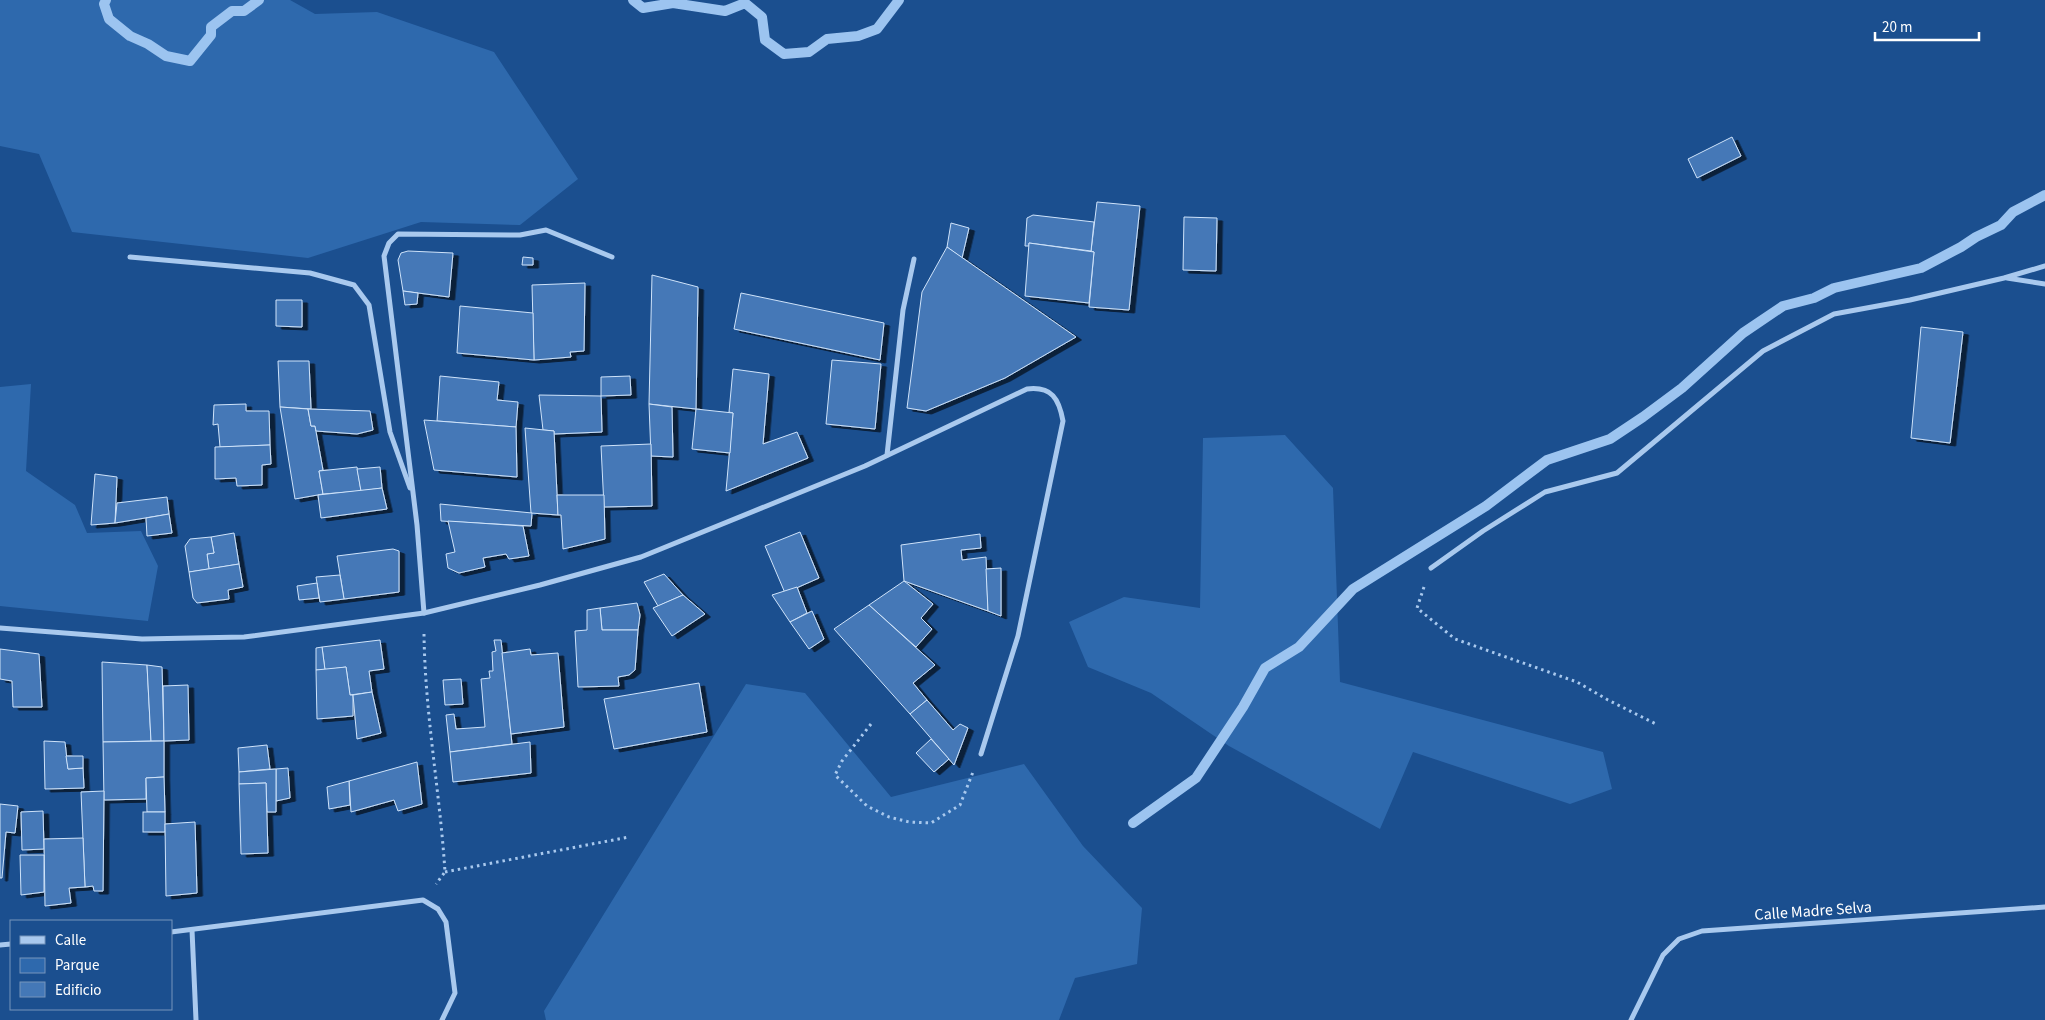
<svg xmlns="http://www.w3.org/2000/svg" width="2045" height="1020" font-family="'Source Sans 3',sans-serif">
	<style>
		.green { fill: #2e69ad }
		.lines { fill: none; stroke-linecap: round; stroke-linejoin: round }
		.stream { stroke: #9cc4f0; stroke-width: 10 }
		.building { fill: #4478b7; stroke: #cfe3fa; filter: url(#shadow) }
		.path { stroke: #a9c9ee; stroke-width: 3; stroke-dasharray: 2.5 4; stroke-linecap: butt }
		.minor { stroke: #a9c9ee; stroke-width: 5 }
		.labels { text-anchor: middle; stroke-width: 4; stroke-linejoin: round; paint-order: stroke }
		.street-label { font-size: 16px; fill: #fff; stroke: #1b4f8f }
	</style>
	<defs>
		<filter id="shadow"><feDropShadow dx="5.5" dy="3" stdDeviation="0" flood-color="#0009"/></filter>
	</defs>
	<rect width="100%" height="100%" fill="#1b4f8f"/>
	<!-- green -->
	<g class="green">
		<path d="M0,0H290L315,14L377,12L494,52L578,179L520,225L421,222L308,258L72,232L39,154L0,146Z"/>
		<path d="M31,384L26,471L75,505L87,533L141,531L158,566L148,621L0,606V387Z"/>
		<path d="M1285,435L1333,488L1340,682L1603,752L1612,789L1570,804L1413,752L1380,829L1229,746L1151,693L1088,667L1069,622L1124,597L1200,608L1203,438Z"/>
		<path d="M746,684L805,693L891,797L1024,764L1083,846L1142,908L1137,964L1075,978L1059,1020H546L544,1011Z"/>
	</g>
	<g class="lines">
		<!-- stream -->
		<g class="stream">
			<path d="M106,0L104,4L109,19L130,36L148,44L166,56L190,61L211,35V27L232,11H244L259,0"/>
			<path d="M633,0L643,8L673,3L725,11L745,3L762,17L765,40L784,54L809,52L827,39L858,36L877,29L899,0"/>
			<path d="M1133,823L1196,778L1243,707L1265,668L1299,647L1353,589L1486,506L1547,460L1610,439L1643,417L1682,388L1743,333L1783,306L1814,298L1834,288L1921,268L1961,247L1976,237L2001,225L2013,212L2045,195"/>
		</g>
	</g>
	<!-- building -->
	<g class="building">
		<path d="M1732,137L1741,156L1697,178L1688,159Z"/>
		<path d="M1097,202L1140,206L1129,310L1089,307L1094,252L1091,251Z"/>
		<path d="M1033,215L1094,222L1091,251L1029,243V246H1025L1027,218Z"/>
		<path d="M1184,217L1217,218L1216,271L1183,270Z"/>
		<path d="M951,223L969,228L962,258L947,247Z"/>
		<path d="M1029,243L1094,252L1089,303L1025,296Z"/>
		<path d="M947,247L1076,337L1005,378L926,411L907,408L922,292Z"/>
		<path d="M408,251L453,253L449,297L403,291L398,260L401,253Z"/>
		<path d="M523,257L533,258V265H522Z"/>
		<path d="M652,275L698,287L696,409L649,404Z"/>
		<path d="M585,283L584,351L570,352L571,357L534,360L532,285Z"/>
		<path d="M403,291L418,293L417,304L405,305Z"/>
		<path d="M741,293L884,323L880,360L734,329Z"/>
		<path d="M276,300H302V327L276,326Z"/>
		<path d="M460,306L533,313L534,360L457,353Z"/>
		<path d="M1921,327L1963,332L1950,443L1911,438Z"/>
		<path d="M832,360L881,364L875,429L826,424Z"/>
		<path d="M278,361H309L311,409L280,407Z"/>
		<path d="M733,369L769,374L763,444L797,432L808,458L726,491L733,413L729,412Z"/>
		<path d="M440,376L499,382L497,400L518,402L516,427L437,421Z"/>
		<path d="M630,376L631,395L601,396V377Z"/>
		<path d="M539,395L601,396L602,432L554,434V431L543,430Z"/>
		<path d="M246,404V411H269L270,445L220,447L218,424L213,425L214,405Z"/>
		<path d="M649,404L672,407L673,457L651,456Z"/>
		<path d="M280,407L308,409L311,426H315L323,470L319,471L323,494L295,499Z"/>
		<path d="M308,409L370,411L373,430L357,434L316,431L315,426H311Z"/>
		<path d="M696,409L733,413L730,453L692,449Z"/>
		<path d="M424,420L516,427L517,477L434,470Z"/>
		<path d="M525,428L554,431L558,515L531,513Z"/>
		<path d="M651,444L652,506L604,507L601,446Z"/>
		<path d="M270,445L271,464L262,465V485L237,486L236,478L215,479V447Z"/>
		<path d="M357,467L361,491L323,494L319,471Z"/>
		<path d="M380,467L382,488L361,491L357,469Z"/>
		<path d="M95,474L117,477L115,523L91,525Z"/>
		<path d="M382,488L387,509L321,518L318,495Z"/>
		<path d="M557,495H604L605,539L563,549L561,515H558Z"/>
		<path d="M167,497L169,514L115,523L117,503Z"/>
		<path d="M440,504L532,513L531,526L441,521Z"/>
		<path d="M169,514L172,533L147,536L146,518Z"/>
		<path d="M448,521L523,526L529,556L509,559L506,554L483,558L485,567L459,573L448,568L446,554L455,552Z"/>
		<path d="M800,532L819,578L785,593L765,546Z"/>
		<path d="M234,533L239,564L209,569L207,554L214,553L211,537Z"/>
		<path d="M980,534L981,548L961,550L962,560L986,557L988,611L904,581L901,545Z"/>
		<path d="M211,537L214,553L207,554L209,569L189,572L185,546L190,539Z"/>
		<path d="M393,549L399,551V592L344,599L337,556Z"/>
		<path d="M239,564L243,587L228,590L229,599L197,603L193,598L189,572Z"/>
		<path d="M1001,568V616L988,611L986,569Z"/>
		<path d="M664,574L683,595L658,606L644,582Z"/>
		<path d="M340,575L344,599L320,602L316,577Z"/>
		<path d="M904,581L933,604L921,618L932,629L916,647L869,605Z"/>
		<path d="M317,583L319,598L299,600L297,586Z"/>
		<path d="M797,587L807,613L790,622L772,595Z"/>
		<path d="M683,595L705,614L672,636L653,608Z"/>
		<path d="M637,603L640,615L638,630H602L600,608Z"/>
		<path d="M869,605L935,665L913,683L927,700L910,714L834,629Z"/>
		<path d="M600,608L602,630H638L635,670L629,675L618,677L619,686L578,687L575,631L587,630V610Z"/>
		<path d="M812,611L824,639L809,649L790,622Z"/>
		<path d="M380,640L384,669L369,671L372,692L350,695L346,667L325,670L322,647Z"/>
		<path d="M494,640H501L512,744L450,752L446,715L454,714L456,729L485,727L481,679L490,678L489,671H493L492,652L496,651Z"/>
		<path d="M322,647L325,670H316V648Z"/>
		<path d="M0,649L39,654L42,707H13L12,681L0,679Z"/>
		<path d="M530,649L531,655L558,653L564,727L511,734L502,653Z"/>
		<path d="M102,662L147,665L151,741L103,742Z"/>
		<path d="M147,665L162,667L164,741H151Z"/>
		<path d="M346,667L350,695H353V716L317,719L316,670Z"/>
		<path d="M461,679L463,704L445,705L443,680Z"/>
		<path d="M699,683L707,732L614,749L604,699Z"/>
		<path d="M188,685L189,740L164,741L163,686Z"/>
		<path d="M372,692L381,733L357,739L353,695Z"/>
		<path d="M927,700L953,730L960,724L968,728L954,765L910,714Z"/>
		<path d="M931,739L949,759L934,772L916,753Z"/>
		<path d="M44,741L65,742L68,769L83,768L84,788L45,789Z"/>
		<path d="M164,741V777L146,778V799L104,800L103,742Z"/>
		<path d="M530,742L531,773L453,782L450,752Z"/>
		<path d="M267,745L270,769L239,772L238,748Z"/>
		<path d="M66,756H83V768L68,769Z"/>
		<path d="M417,762L422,804L398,811L394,800L351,812L349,781Z"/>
		<path d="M288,768L290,798L276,801V769Z"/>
		<path d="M276,769V812H267L266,783L239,784V772Z"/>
		<path d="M164,777L165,812H147L146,778Z"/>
		<path d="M349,781L350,805L329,809L327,787Z"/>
		<path d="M266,783L268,853L241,854L239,784Z"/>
		<path d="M104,791L103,891H94L93,886L85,887L81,792Z"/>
		<path d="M0,804L18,806L15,833L6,832L2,878H0Z"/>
		<path d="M43,811L44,849L22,850L21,812Z"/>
		<rect x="143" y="812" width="22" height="20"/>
		<path d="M195,822L197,893L166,896L165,824Z"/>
		<path d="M83,838L85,887L69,888L71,903L45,906L44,839Z"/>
		<path d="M20,855H44V892L21,895Z"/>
	</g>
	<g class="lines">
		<!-- path -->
		<g class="path">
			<path d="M1424,587L1417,608L1455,639L1577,682L1608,700L1656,724"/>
			<path d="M424,634C425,714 440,793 445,872L436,884"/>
			<path d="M871,724L842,761L835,775L867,806L889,817L909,822L931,823L960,805L973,772"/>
			<path d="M445,872L629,837"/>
		</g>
		<!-- minor -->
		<g class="minor">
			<path d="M130,257L310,273L354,285L369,305L390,432L410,488"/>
			<path d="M2007,278L2045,284"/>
			<path d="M887,455L903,310L914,259"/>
			<path d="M1431,568L1483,531L1545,492L1617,473L1763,351L1834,314L1910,300L2004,278L2045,266"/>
			<path d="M424,613L417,525L384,256L389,243L398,234L520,235L546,230L612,257"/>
			<path d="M0,628L142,639L244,637L424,613L540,585L641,557L865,466L1027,389C1052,386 1059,399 1063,421L1018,636L981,754"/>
			<path d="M192,930L196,1020"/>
			<path d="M171,932L423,900L438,909L446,922L455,993L442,1020"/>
			<path d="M0,945L11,944"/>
			<path d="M1631,1020L1663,955L1679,939L1702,931L2045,907"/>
		</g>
	</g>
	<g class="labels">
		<!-- street labels -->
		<g class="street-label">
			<text transform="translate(1813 910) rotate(-4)" y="6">Calle Madre Selva</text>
		</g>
	</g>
	<!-- legend -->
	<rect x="10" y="920" width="162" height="90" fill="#1b4f8f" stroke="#7695bc"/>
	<rect x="20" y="936" width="25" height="8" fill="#a9c9ee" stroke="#7695bc"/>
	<text x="55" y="945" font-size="15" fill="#ffffff">Calle</text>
	<rect x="20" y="958" width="25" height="15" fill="#2e69ad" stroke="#7695bc"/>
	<text x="55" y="970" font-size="15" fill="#ffffff">Parque</text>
	<rect x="20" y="982" width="25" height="15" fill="#4478b7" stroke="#7695bc"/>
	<text x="55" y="995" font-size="15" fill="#ffffff">Edificio</text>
	<!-- scale -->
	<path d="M1875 32v8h104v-8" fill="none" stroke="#ffffff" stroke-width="2.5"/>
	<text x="1882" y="32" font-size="15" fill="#ffffff" stroke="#1b4f8f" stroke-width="4" paint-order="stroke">20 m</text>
</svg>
